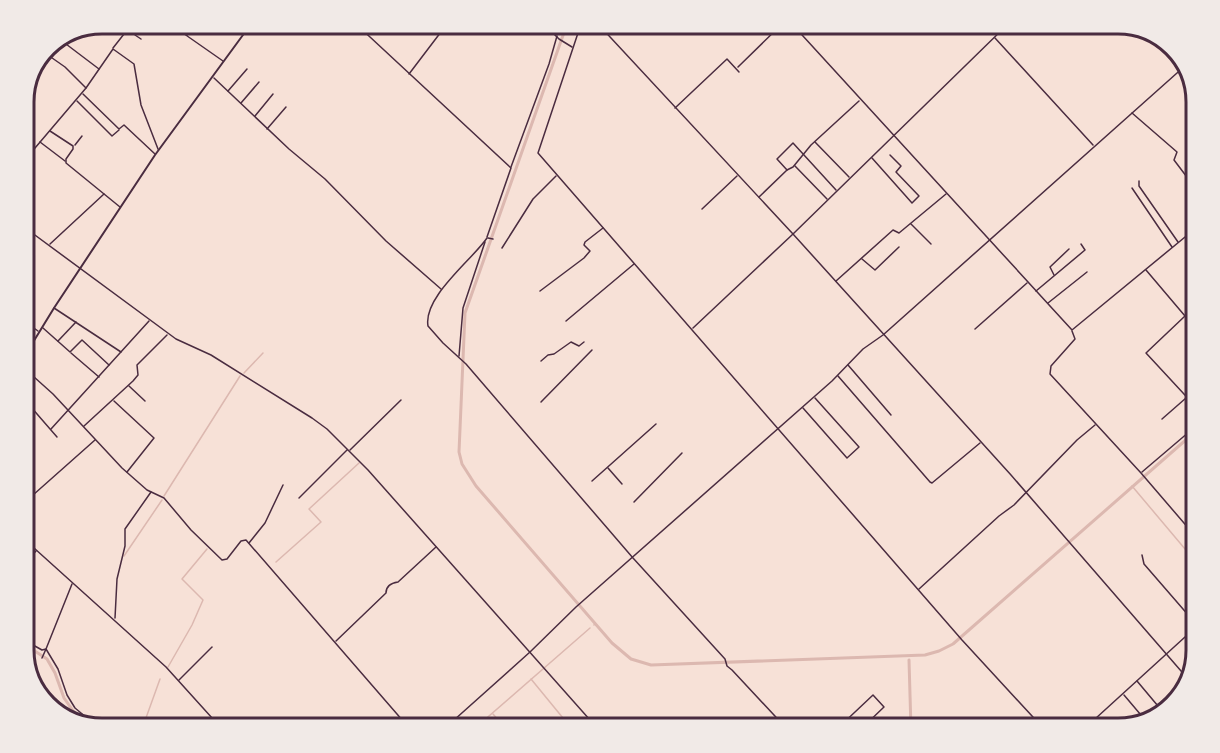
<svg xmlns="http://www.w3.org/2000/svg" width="1220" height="753" font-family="'Open Sans',sans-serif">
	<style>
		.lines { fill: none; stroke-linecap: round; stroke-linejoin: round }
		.stream { stroke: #dcb8b0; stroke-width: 1.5 }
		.canal { stroke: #dcb8b0; stroke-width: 3 }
		.minor { stroke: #4a2c40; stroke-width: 1.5 }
		.tertiary { stroke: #4a2c40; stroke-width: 1.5 }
		.secondary { stroke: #4a2c40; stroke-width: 2 }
		.rim { fill: none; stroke: #4a2c40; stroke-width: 3 }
	</style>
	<rect width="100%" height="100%" fill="#f7e1d7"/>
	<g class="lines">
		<!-- stream -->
		<g class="stream">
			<path d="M244,373L263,353"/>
			<path d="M1132,486L1196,562"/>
			<path d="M164,496L240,376"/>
			<path d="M124,556L162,500"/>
			<path d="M276,562L321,522L309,509L359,463"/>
			<path d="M594,625L595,623"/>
			<path d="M168,667L192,625L203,600L182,579L207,549"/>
			<path d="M531,679L572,729"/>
			<path d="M493,714L506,729"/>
			<path d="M142,729L160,679"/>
			<path d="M474,729L590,628"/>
		</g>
		<!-- canal -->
		<g class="canal">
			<path d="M567,24L465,313L459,452L462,464L476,486L612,643L631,659L651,665L925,655L939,651L953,644L1196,431"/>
			<path d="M24,644L47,659L55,673L64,698L76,715L87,725"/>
			<path d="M909,660L911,729"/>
		</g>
		<!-- minor -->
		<g class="minor">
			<path d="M170,24L223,61"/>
			<path d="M203,24L209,28"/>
			<path d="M356,24L511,168L487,237"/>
			<path d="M544,24L559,39L572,47"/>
			<path d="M581,24L538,153L962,640L1044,729"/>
			<path d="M598,24L793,234L1011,475L1188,679"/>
			<path d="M792,24L1072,330L1196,228"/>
			<path d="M797,28L802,24"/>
			<path d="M135,35L141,39"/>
			<path d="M187,35L195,24"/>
			<path d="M995,38L1093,145"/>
			<path d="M62,41L99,69"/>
			<path d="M113,48L124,34H134L136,24"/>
			<path d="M45,53L65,67L86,88"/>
			<path d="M738,67L782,24"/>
			<path d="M409,74L447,24"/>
			<path d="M214,78L289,149L325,179L386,241L441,289"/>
			<path d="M228,91L247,69"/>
			<path d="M83,94L119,129L124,125L155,154"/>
			<path d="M77,101L112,136L119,130"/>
			<path d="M241,103L259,82"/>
			<path d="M675,108L727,59L739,72"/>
			<path d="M1132,113L1177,152L1174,160L1196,189"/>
			<path d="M255,116L273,94"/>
			<path d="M267,129L286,107"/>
			<path d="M50,131L73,146V149L66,159V163L120,207"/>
			<path d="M40,142L65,161"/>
			<path d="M815,142L849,177"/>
			<path d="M75,145L82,136"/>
			<path d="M872,158L912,203L919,196L896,172L901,166L890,155"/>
			<path d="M24,163L35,148L86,88L113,49L134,64L141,105L158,149"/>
			<path d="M795,166L827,199"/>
			<path d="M511,167L549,64L557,36"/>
			<path d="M787,170L777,159L793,143L836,190"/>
			<path d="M1139,181V186L1178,242"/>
			<path d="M1132,188L1172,247"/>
			<path d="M759,197L787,170L793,167L811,145L859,101"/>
			<path d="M702,209L737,176"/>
			<path d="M911,224L931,244"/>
			<path d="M24,227L176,339L211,355L312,418L327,429L368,470L598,729"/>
			<path d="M487,238C472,260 423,297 428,326L443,343L466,364L633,558L725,659L727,666L732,670L787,729"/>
			<path d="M488,238L493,239"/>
			<path d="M50,244L104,194"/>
			<path d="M502,248L533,199L556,176"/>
			<path d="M862,259L875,270L899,247"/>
			<path d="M1146,270L1185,316L1146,353L1196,407"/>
			<path d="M1054,275L1050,267L1069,249"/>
			<path d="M836,281L893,230L899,233L946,194"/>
			<path d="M540,291L584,258L590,251L584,245L585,242L603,228"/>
			<path d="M1036,291L1085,250L1081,244"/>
			<path d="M1048,303L1087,272"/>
			<path d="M54,308L121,352"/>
			<path d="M24,321L38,331"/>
			<path d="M566,321L634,264"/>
			<path d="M43,328L70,352L82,340L109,365"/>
			<path d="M693,328L793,234L1008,24"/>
			<path d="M975,329L1027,283"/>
			<path d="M1072,331L1075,339L1051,366L1050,374L1141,473L1196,537"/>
			<path d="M58,341L76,322"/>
			<path d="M71,353L99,377"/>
			<path d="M459,356L463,308L485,242"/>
			<path d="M541,361L548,355L554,354L571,342L579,346L584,342"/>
			<path d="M848,365L891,415"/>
			<path d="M24,368L53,394L122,468L147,490L164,498L191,530L222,560L227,559L241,541L246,540L410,729"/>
			<path d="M838,376L930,482L932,483L980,443"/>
			<path d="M129,386L145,401"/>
			<path d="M24,399L57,437"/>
			<path d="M114,401L154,438L127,472"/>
			<path d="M541,402L592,350"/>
			<path d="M803,408L847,458L859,447L815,398"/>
			<path d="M1162,419L1186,398"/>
			<path d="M84,426L133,381L138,375L137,365L167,335"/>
			<path d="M51,429L149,321"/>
			<path d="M350,450L401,400"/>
			<path d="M608,468L622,484"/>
			<path d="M1142,472L1196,426"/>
			<path d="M592,481L656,424"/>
			<path d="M299,498L347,450"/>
			<path d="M634,502L682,453"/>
			<path d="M24,503L95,440"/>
			<path d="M24,539L166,667L222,729"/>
			<path d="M249,543L265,523L283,485"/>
			<path d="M1142,555L1144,564L1196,624"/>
			<path d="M24,564L36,551"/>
			<path d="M72,584L46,649L58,669L67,695L75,708L99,728"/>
			<path d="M919,589L999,516L1014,505L1077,440L1095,425"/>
			<path d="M115,618L117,579L125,546V529L151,492"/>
			<path d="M24,640L42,650L46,649L42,658"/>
			<path d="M336,641L386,593C386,586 391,583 398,582L436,547"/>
			<path d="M179,680L212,647"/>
			<path d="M1137,681L1163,712"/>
			<path d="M1124,695L1146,721"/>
			<path d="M444,729L530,652L576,607L832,381L863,349L883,335L1186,65"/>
			<path d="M776,729L781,724"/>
			<path d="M837,729L873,695L884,707L861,729"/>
		</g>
		<!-- tertiary -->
		<path class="tertiary" d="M1084,729L1196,627"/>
		<!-- secondary -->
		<path class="secondary" d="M24,357L54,308L155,155L251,24"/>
	</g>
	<!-- crop -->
	<path d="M0 0H1220V753H0ZM102 34H1118A68 68 0 0 1 1186 102V650A68 68 0 0 1 1118 718H102A68 68 0 0 1 34 650V102A68 68 0 0 1 102 34Z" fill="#f1eae7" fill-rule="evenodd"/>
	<path class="rim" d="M102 34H1118A68 68 0 0 1 1186 102V650A68 68 0 0 1 1118 718H102A68 68 0 0 1 34 650V102A68 68 0 0 1 102 34Z"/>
</svg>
